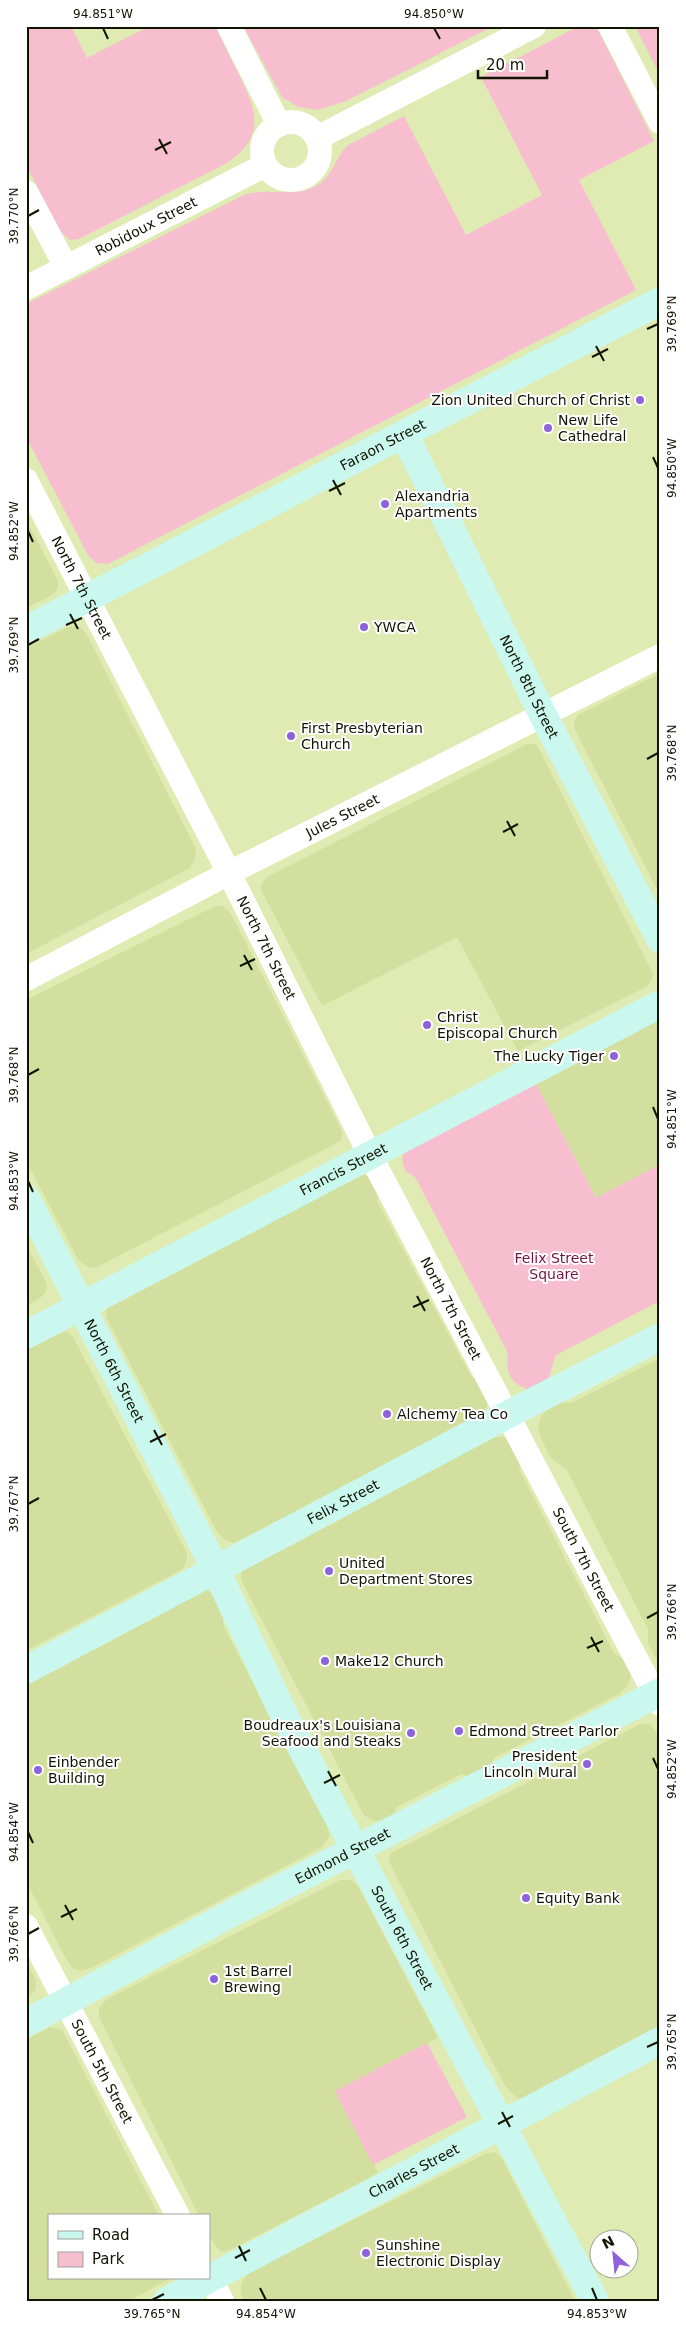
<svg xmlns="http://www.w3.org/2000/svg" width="686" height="2327" font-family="'DejaVu Sans',sans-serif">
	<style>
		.built { fill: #d2df9f }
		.green { fill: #f7bed0 }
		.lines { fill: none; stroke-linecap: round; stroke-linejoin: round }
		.street { stroke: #fff; stroke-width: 24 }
		.secondary { stroke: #caf8ef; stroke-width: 28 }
		.ticks { fill: none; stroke: #111402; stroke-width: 2 }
		.poi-dot { fill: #8f61db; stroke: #fff; stroke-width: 2 }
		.labels { text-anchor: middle; stroke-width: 4; stroke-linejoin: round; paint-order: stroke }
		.street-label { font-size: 14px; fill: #111402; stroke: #fff }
		.poi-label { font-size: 14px; fill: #111402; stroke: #fff; text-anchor: start }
		.park-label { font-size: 14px; fill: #761342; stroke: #fff }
		.neatline { fill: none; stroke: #111402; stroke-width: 2 }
		.ticks-label { font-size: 12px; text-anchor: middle; fill: #111402 }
	</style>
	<rect width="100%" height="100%" fill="#dfebb2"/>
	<!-- built -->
	<g class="built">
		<path d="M26,519L57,579L58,587L52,595L26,608Z"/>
		<path d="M70,626L80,627L87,635L196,849L195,859L190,868L26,954V648Z"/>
		<path d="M660,673V895L574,728V722L578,715Z"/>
		<path d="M527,744H536L541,753L653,974L651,981L646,987L518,1051L457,937L322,1006L261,890V885L267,877Z"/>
		<path d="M215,906H223L231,914L342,1131L341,1140L333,1145L95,1268L88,1267L79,1261L26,1161V1000Z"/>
		<path d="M660,1017V1164L596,1198L535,1082Z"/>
		<path d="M360,1174L370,1177L382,1190L377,1201L472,1378L478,1375L488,1403L484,1412L477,1417L246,1537L234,1543L225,1540L217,1532L106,1317V1308Z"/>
		<path d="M26,1244L47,1284L46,1292L39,1299L26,1306Z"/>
		<path d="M59,1330L67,1332L73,1337L187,1553V1560L183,1569L26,1651V1347Z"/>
		<path d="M660,1358V1661L655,1657L648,1643V1629L567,1470L550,1457L541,1438L538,1425L541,1417L548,1408L559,1402L571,1403Z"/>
		<path d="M493,1437H505L513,1442L521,1461L519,1469L614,1653L623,1659L630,1669L631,1676L627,1686L619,1694L494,1758L491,1765L470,1777L461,1774L397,1807L394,1814L385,1820L375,1821L365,1816L359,1806L241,1580L242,1569Z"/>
		<path d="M198,1590H207L215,1596L223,1616V1625L327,1826L330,1836L322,1847L91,1968L80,1971L72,1968L65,1957L26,1881V1678Z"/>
		<path d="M640,1724H650L660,1737V2029L526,2098H517L505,2086L393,1870L389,1860L391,1853Z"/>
		<path d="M340,1880H351L358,1886L438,2038L336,2091L378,2173L230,2250L221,2251L214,2244L209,2234V2216H199L99,2017V2008L107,1999Z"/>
		<path d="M26,1960L36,1980V1989L26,2000Z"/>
		<path d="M50,2027L62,2030L69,2043L159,2216H49V2278H171L129,2301H26V2040Z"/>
		<path d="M495,2152L502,2159L575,2301H245L241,2294V2284L249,2272L485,2154Z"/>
	</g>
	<!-- green -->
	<g class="green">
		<path d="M26,26H71L87,58L150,26H215C223,43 231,59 239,75C257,111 266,137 227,163L79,239L70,240L61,232L26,165Z"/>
		<path d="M243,26H494L346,101L318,110L298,107L282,97Z"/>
		<path d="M579,26H592L598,30L654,141L579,180L636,290L108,564L96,563L88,555L26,437V304L244,195C270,186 301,201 323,181C334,171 337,155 348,145L404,116L466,235L542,195L481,77Z"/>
		<path d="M635,26H660V75Z"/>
		<path d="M535,1082L596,1198L660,1164V1301L556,1355L548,1380L528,1390C509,1381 506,1374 508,1353L415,1177L406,1172C401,1161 401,1156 408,1146Z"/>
		<path d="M427,2043L467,2117L373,2165L335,2091Z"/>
	</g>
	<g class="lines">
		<!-- street -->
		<g class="street">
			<path d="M229,26L279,125"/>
			<path d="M610,26L660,122"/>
			<circle cx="291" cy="151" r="29"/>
			<path d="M317,138L534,26"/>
			<path d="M26,192L66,267"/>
			<path id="s1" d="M26,288L265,165"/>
			<path id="s2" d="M26,480L229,873L370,1155L660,1704"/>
			<path id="s3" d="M26,979L229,873L660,656"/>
			<path id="s4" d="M26,1926L178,2216"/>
			<path d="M209,2275L222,2301"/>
		</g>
		<!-- secondary -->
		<g class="secondary">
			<path id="s5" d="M404,434L543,715L660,939"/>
			<path id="s6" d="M26,630L660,301"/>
			<path id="s7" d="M26,1198L216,1570L283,1713L595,2301"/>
			<path id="s8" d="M26,1335L660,1004"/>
			<path id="s9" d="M26,1670L507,1415L660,1337"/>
			<path id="s10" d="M26,2023L234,1912L660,1692"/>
			<path id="s11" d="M167,2301L660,2041"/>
		</g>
	</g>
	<!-- ticks -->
	<path class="ticks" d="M103,28L108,39M434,28L440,39M159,139L167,154M155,150L171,142M28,216L39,210M647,329L658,324M596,346L604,361M592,357L608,349M653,457L658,468M333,480L341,495M329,491L345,483M28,531L33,542M70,614L78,629M66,625L82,618M28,645L39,639M647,759L658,753M507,821L515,836M503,832L518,824M244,955L252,970M240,966L255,959M28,1075L39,1069M653,1107L658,1119M28,1181L33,1192M417,1296L425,1311M413,1307L429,1300M154,1430L162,1445M150,1442L166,1434M28,1504L39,1498M647,1618L658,1612M591,1637L599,1652M587,1648L603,1641M653,1758L658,1769M328,1771L336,1786M324,1783L340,1775M28,1832L33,1843M65,1905L73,1920M61,1917L77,1909M28,1934L39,1928M647,2047L658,2042M502,2112L510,2127M498,2124L513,2116M239,2246L246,2261M235,2258L250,2250M260,2288L266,2300M592,2288L597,2300M152,2300L164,2294"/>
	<!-- markers -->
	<g class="poi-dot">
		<circle cx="640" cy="400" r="5"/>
		<circle cx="548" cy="428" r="5"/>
		<circle cx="385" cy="504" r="5"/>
		<circle cx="364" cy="627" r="5"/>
		<circle cx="291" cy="736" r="5"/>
		<circle cx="427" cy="1025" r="5"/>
		<circle cx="614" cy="1056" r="5"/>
		<circle cx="387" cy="1414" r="5"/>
		<circle cx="329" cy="1571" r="5"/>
		<circle cx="325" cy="1661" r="5"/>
		<circle cx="459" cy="1731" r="5"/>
		<circle cx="411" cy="1733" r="5"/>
		<circle cx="587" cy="1764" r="5"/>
		<circle cx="38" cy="1770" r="5"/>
		<circle cx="526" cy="1898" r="5"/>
		<circle cx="214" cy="1979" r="5"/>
		<circle cx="366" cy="2253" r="5"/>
	</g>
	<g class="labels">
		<!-- street labels -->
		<g class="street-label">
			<text dy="5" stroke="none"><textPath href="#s1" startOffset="135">Robidoux Street</textPath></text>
			<text dy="5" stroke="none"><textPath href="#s6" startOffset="402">Faraon Street</textPath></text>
			<text dy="5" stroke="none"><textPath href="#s2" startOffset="121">North 7th Street</textPath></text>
			<text dy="5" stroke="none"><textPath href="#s5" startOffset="282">North 8th Street</textPath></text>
			<text dy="5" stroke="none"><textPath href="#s3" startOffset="356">Jules Street</textPath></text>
			<text dy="5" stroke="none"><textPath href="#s2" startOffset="526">North 7th Street</textPath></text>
			<text dy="5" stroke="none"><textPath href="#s8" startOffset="358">Francis Street</textPath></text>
			<text dy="5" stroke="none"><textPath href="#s2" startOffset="931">North 7th Street</textPath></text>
			<text dy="5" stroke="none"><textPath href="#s7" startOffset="194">North 6th Street</textPath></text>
			<text dy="5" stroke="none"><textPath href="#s9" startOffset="359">Felix Street</textPath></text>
			<text dy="5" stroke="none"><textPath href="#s2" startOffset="1215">South 7th Street</textPath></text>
			<text dy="5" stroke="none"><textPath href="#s10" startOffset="358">Edmond Street</textPath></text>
			<text dy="5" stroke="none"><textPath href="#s7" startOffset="830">South 6th Street</textPath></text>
			<text dy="5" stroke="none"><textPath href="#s4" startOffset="164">South 5th Street</textPath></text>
			<text dy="5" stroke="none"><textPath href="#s11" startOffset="279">Charles Street</textPath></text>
		</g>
		<!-- poi labels -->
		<g class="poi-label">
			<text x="630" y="405" text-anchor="end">Zion United Church of Christ</text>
			<text x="558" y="425">New Life<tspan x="558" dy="16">Cathedral</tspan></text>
			<text x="395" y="501">Alexandria<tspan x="395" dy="16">Apartments</tspan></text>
			<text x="374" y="632">YWCA</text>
			<text x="301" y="733">First Presbyterian<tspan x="301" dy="16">Church</tspan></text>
			<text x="437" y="1022">Christ<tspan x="437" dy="16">Episcopal Church</tspan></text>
			<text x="604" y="1061" text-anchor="end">The Lucky Tiger</text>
			<text x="397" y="1419">Alchemy Tea Co</text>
			<text x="339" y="1568">United<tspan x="339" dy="16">Department Stores</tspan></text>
			<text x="335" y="1666">Make12 Church</text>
			<text x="401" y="1730" text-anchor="end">Boudreaux's Louisiana<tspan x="401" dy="16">Seafood and Steaks</tspan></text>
			<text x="469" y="1736">Edmond Street Parlor</text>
			<text x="577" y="1761" text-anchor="end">President<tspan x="577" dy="16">Lincoln Mural</tspan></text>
			<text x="48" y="1767">Einbender<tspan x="48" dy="16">Building</tspan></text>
			<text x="536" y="1903">Equity Bank</text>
			<text x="224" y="1976">1st Barrel<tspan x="224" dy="16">Brewing</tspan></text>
			<text x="376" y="2250">Sunshine<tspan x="376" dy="16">Electronic Display</tspan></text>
		</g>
		<!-- park labels -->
		<g class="park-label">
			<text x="554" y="1263">Felix Street<tspan x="554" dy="16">Square</tspan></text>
		</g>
	</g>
	<!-- border -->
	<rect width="686" height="2327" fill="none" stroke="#ffffff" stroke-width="55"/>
	<!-- legend -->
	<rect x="48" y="2214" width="162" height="65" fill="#ffffff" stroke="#a0a19a"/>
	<rect x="58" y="2231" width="25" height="8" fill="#caf8ef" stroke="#a0a19a"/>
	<text x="92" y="2240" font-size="15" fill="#111402">Road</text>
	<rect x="58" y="2252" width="25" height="15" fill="#f7bed0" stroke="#a0a19a"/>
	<text x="92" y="2264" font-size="15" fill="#111402">Park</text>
	<!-- north arrow -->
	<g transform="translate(614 2254) rotate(333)"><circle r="24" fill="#ffffff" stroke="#a0a19a"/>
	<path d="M0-4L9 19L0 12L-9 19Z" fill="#8f61db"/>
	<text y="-8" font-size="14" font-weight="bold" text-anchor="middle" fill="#111402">N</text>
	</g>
	<!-- scale -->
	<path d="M478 70v8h69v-8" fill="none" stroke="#111402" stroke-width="2.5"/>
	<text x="486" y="70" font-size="15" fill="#111402" stroke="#ffffff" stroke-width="4" paint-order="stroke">20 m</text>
	<rect x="28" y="28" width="630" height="2272" class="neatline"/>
	<g class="ticks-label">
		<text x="103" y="18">94.851°W</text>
		<text x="434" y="18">94.850°W</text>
		<text transform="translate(14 216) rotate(-90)" y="4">39.770°N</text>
		<text transform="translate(672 324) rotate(-90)" y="4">39.769°N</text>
		<text transform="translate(672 468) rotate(-90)" y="4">94.850°W</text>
		<text transform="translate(14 531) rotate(-90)" y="4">94.852°W</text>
		<text transform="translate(14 645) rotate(-90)" y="4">39.769°N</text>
		<text transform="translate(672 753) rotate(-90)" y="4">39.768°N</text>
		<text transform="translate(14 1075) rotate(-90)" y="4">39.768°N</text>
		<text transform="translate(672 1119) rotate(-90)" y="4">94.851°W</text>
		<text transform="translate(14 1181) rotate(-90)" y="4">94.853°W</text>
		<text transform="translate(14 1504) rotate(-90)" y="4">39.767°N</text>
		<text transform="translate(672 1612) rotate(-90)" y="4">39.766°N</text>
		<text transform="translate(672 1769) rotate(-90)" y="4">94.852°W</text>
		<text transform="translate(14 1832) rotate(-90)" y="4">94.854°W</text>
		<text transform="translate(14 1934) rotate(-90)" y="4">39.766°N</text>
		<text transform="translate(672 2042) rotate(-90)" y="4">39.765°N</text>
		<text x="152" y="2318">39.765°N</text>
		<text x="266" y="2318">94.854°W</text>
		<text x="597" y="2318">94.853°W</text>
	</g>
</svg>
